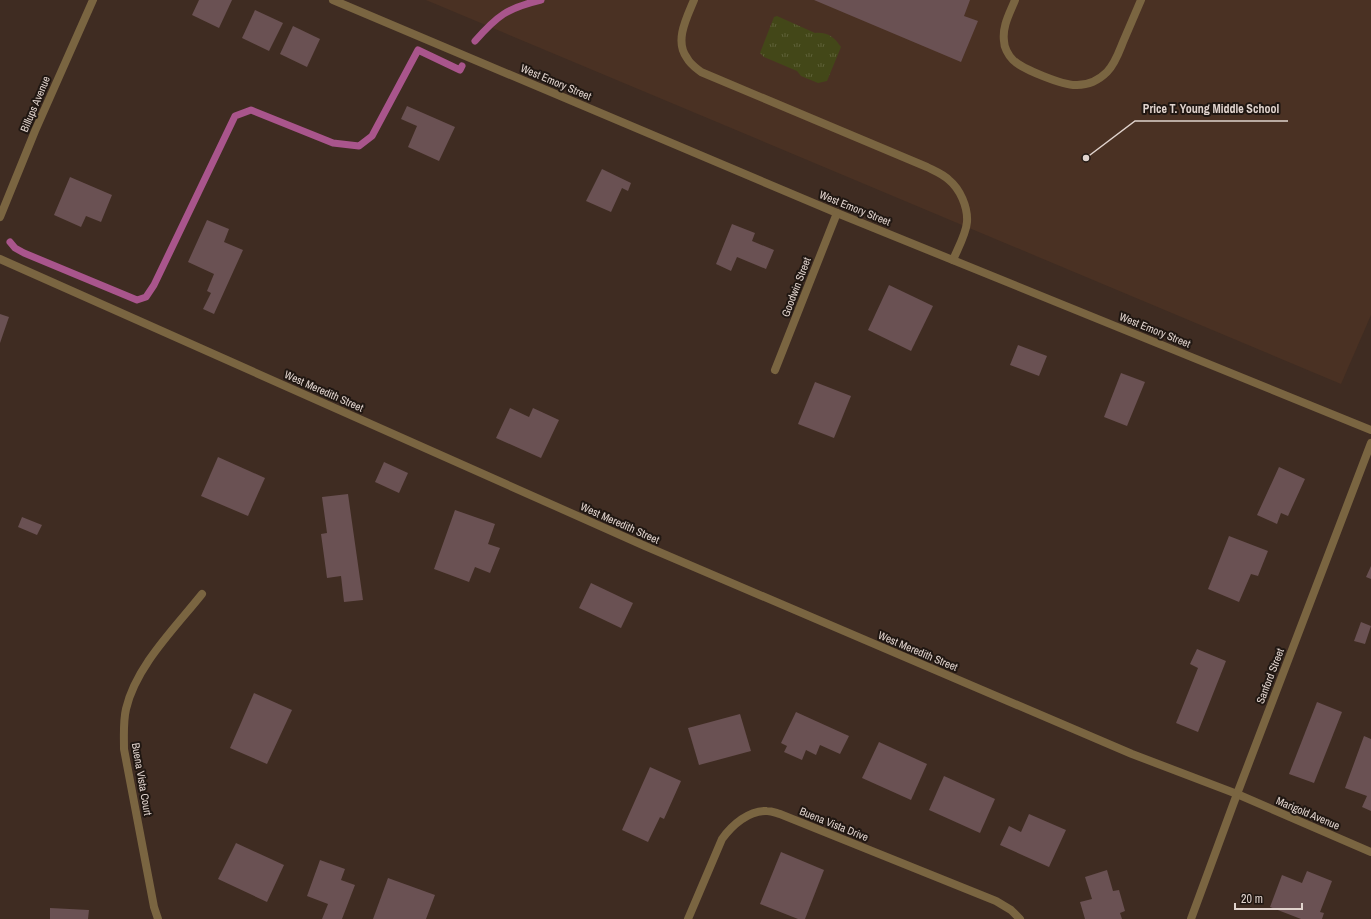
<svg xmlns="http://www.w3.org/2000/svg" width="1371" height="919" font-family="'Archivo Narrow',sans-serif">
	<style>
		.built { fill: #4a3123 }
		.park { fill: url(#park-tufts) }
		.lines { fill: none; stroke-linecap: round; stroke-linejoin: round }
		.stream { stroke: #a9558c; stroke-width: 7 }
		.building { fill: #6a5153 }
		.lane { stroke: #7a6541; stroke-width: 8 }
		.street { stroke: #7a6541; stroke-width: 8 }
		.labels { text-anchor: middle; stroke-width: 4; stroke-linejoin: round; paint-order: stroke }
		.street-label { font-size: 11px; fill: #e0d3cd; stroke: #201712 }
		.leader { fill: none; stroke: #e0d3cd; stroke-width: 1.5 }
		.callout-dot { fill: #e0d3cd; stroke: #201712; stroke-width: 1.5 }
		.callout-label { font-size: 12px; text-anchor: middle; font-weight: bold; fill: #e0d3cd; stroke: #201712; stroke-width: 4; stroke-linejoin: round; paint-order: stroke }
	</style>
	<defs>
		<pattern id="park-tufts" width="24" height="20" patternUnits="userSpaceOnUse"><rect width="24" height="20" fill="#434718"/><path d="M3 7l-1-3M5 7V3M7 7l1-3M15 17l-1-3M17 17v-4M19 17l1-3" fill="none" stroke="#5e6138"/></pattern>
	</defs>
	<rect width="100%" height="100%" fill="#3f2c22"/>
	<!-- built -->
	<path class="built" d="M426,0H1371V315L1341,384Z"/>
	<!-- park -->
	<path class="park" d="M777,16L815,33C828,32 834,37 841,47L827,81L818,83L801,76L797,71L764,57L760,53L774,17Z"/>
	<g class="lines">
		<!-- stream -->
		<g class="stream">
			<path d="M475,41C497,16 507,8 541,0"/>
			<path d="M10,242L15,248L24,253L137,300L146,297L154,285L235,116L251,110L333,143L359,146L372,136L418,50L460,70L462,66"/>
		</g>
	</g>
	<!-- building -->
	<g class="building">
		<path d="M199,0H232L219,28L192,15Z"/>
		<path d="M814,0H970L964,16L978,21L961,62Z"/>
		<path d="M255,10L283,23L269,51L242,38Z"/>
		<path d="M293,26L320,39L307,67L280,54Z"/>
		<path d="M407,106L455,127L439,161L408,147L417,126L401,119Z"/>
		<path d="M602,169L631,183L628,191L622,188L611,212L586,201Z"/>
		<path d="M70,177L112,195L101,222L86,216L81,227L54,215Z"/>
		<path d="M207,220L229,229L224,242L243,250L214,314L203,309L211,293L207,291L214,274L188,262Z"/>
		<path d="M732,224L755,233L752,241L774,250L766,269L737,257L731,271L716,264Z"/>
		<path d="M889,285L933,306L911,351L868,330Z"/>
		<path d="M0,314L9,317L0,343Z"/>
		<path d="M1018,345L1047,356L1039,376L1010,365Z"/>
		<path d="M1121,373L1145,382L1127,426L1104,417Z"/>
		<path d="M815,382L851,396L834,438L798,424Z"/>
		<path d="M510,408L529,417L533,408L559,420L541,458L496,438Z"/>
		<path d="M218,457L265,478L248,516L201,496Z"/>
		<path d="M384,462L408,473L399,493L375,482Z"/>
		<path d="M1279,467L1305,479L1288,516L1281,513L1277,524L1257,515Z"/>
		<path d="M348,494L363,600L344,602L341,576L327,578L321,534L327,533L322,497Z"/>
		<path d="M455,510L495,524L488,544L500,548L490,573L475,567L469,582L434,569Z"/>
		<path d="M22,517L42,525L37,535L18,527Z"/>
		<path d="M1229,536L1268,551L1258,576L1251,574L1239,602L1208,589Z"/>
		<path d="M1371,566V579L1366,577Z"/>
		<path d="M591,583L633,603L621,628L579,608Z"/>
		<path d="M1361,622L1371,626L1365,644L1354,641Z"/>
		<path d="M1197,649L1226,661L1198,732L1176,723L1198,668L1190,664Z"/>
		<path d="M254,693L292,710L267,764L230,748Z"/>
		<path d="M1317,702L1342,712L1314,783L1289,774Z"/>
		<path d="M796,712L849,736L840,754L820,745L816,755L806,750L802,760L784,752L787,746L781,743Z"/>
		<path d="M740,714L751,751L699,765L688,728Z"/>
		<path d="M1364,736L1371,739V811L1362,807L1367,796L1345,788Z"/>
		<path d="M879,742L927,764L911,800L862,778Z"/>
		<path d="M650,767L681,781L664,819L660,817L648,842L622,830Z"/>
		<path d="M944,776L995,799L980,833L929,810Z"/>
		<path d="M1029,814L1066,830L1049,867L1000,845L1009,826L1021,832Z"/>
		<path d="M236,843L284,865L267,902L218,879Z"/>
		<path d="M781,852L824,870L805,919H798L760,904Z"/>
		<path d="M320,860L345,869L341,880L355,885L342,919H322L328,904L307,896Z"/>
		<path d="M1107,870L1113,891L1119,890L1125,911L1120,913L1122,919H1085L1080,902L1092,899L1085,877Z"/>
		<path d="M1307,871L1332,881L1320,912L1324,913L1322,919H1301L1270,907L1282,875L1302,883Z"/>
		<path d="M388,878L435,895L426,919H373Z"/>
		<path d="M50,908L89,910L88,919H50Z"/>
	</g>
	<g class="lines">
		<!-- lane -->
		<g class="lane">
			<path d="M694,0C687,17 674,41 687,58C690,64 696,68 701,72L927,167C935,171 943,174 949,180C960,189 968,207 967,222C966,234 958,248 953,260"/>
			<path d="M1015,0C1010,13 1002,26 1004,41C1004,47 1008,55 1013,60C1022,69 1064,86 1077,85C1089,85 1099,80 1107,72C1115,64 1119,52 1123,42C1129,28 1135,14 1141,0"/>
		</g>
		<!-- street -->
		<g class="street">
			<path d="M333,0L837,213L1371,430"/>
			<path d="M0,217L35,131L93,0"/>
			<path d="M0,259L645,546L1132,754L1237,794L1371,852"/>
			<path d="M775,370L837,213"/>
			<path d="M158,919L154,907L124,749C124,735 123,722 126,709C136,666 175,628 202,594"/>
			<path d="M688,919L722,839C732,825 749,810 767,811C772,811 776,813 780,814L996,901L1011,910L1020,919"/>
			<path d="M1191,919L1237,794L1371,443"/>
		</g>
	</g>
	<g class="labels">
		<!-- street labels -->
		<g class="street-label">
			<text transform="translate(556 82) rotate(23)" y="4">West Emory Street</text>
			<text transform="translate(35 104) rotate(-67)" y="4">Billups Avenue</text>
			<text transform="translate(855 208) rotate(22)" y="4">West Emory Street</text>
			<text transform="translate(796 287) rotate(-69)" y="4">Goodwin Street</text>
			<text transform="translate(1155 330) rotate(22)" y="4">West Emory Street</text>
			<text transform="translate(324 391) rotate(24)" y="4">West Meredith Street</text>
			<text transform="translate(620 523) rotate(24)" y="4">West Meredith Street</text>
			<text transform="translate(918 651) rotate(23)" y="4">West Meredith Street</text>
			<text transform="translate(1270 676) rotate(-69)" y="4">Sanford Street</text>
			<text transform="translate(142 779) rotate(80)" y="4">Buena Vista Court</text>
			<text transform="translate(1308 813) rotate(23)" y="4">Marigold Avenue</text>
			<text transform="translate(834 824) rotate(22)" y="4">Buena Vista Drive</text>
		</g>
	</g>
	<!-- callouts -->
	<path class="leader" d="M1086 158L1135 121H1288"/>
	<circle class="callout-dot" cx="1086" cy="158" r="4"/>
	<g class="callout-label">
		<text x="1211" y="113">Price T. Young Middle School</text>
	</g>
	<!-- scale -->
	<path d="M1235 903v6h67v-6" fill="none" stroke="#e0d3cd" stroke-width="2"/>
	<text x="1241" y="903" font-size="12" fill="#e0d3cd" stroke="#201712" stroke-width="3" paint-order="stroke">20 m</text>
</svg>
